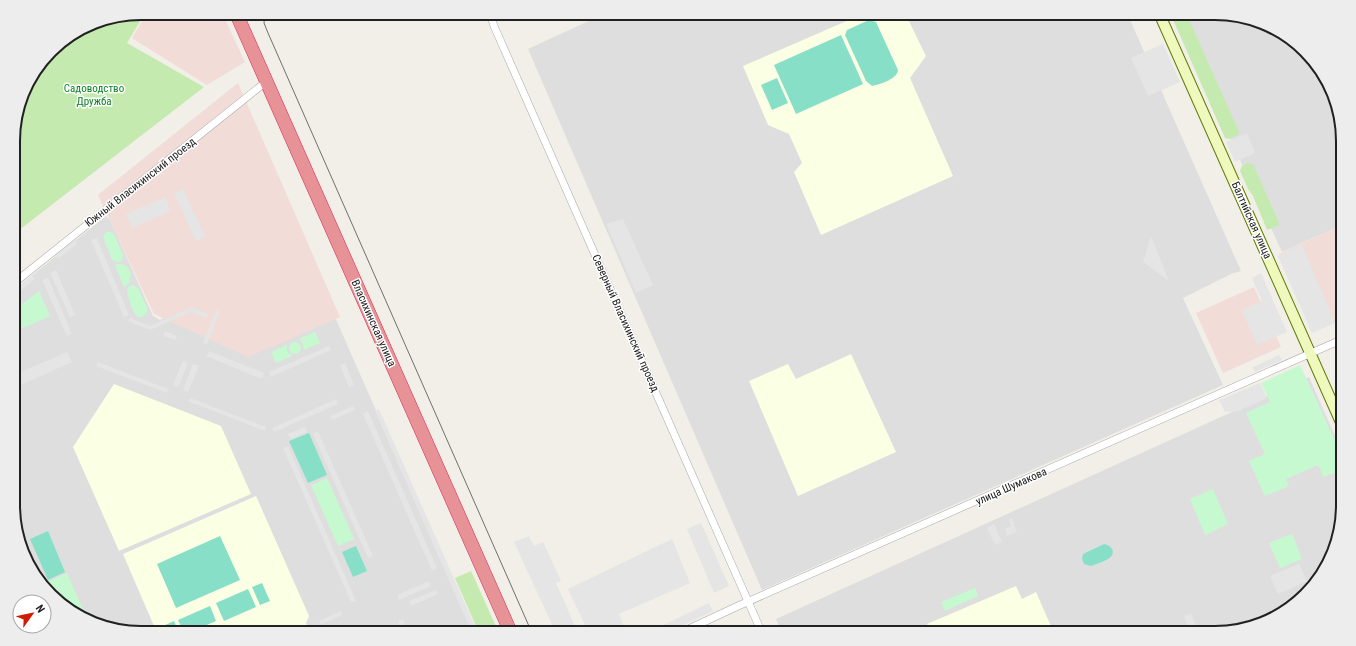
<svg xmlns="http://www.w3.org/2000/svg" width="1356" height="646" font-family="'Roboto Condensed',sans-serif">
	<style>
		.residential { fill: #dfdede }
		.commercial { fill: #f1dcd8 }
		.education { fill: #fbffe4 }
		.grass { fill: #c5eaaf }
		.park { fill: #c7f9d1 }
		.pitch { fill: #88dfc8 }
		.parking { fill: #e5e5e5 }
		.lines { fill: none; stroke-linecap: round; stroke-linejoin: round }
		.street-casing { stroke: #a8a8a8; stroke-width: 8 }
		.secondary-casing { stroke: #5f7a06; stroke-width: 12 }
		.highway-casing { stroke: #d92b51; stroke-width: 14 }
		.street { stroke: #fff; stroke-width: 7 }
		.secondary { stroke: #eff9be; stroke-width: 10 }
		.highway { stroke: #e79297; stroke-width: 13 }
		.tram { stroke: #6f6f6f; stroke-width: 1 }
		.labels { text-anchor: middle; stroke-width: 3; stroke-linejoin: round; paint-order: stroke }
		.park-label { font-size: 11px; fill: #0d8125; stroke: #fff }
		.street-label { font-size: 11px; fill: #212121; stroke: #fff }
		.rim { fill: none; stroke: #212121; stroke-width: 2 }
	</style>
	<rect width="100%" height="100%" fill="#f1efe8"/>
	<!-- residential -->
	<g class="residential">
		<path d="M606,13H1127L1241,271L1231,274L1183,298L1223,385L762,590L528,49Z"/>
		<path d="M1173,13H1215L1271,26L1321,70L1342,125V225L1282,252Z"/>
		<path d="M106,216L110,220L153,316L160,320L212,297L301,240L474,633H141L85,620L39,583L14,522V290Z"/>
		<path d="M1309,377L1343,454V505L1330,561L1286,611L1223,633H782L776,619Z"/>
	</g>
	<!-- commercial -->
	<g class="commercial">
		<path d="M147,13H222L245,62L207,85L132,38Z"/>
		<path d="M238,83L340,317L248,357L154,314L98,195Z"/>
		<path d="M1342,225V319L1313,332L1279,254Z"/>
		<path d="M1254,287L1281,347L1223,373L1196,313Z"/>
	</g>
	<!-- education -->
	<g class="education">
		<path d="M865,13H905L926,56L910,78L953,176L821,235L794,172L802,163L789,134L768,125L743,66Z"/>
		<path d="M851,354L896,452L798,496L749,381L788,364L796,379Z"/>
		<path d="M114,384L221,426L251,494L119,551L73,447Z"/>
		<path d="M256,496L309,616L306,623L310,633H157L123,554Z"/>
		<path d="M1016,586L1022,599L1036,592L1054,633H931L927,624Z"/>
	</g>
	<!-- grass -->
	<g class="grass">
		<path d="M141,13H145L127,43L204,87L14,234L13,133L26,85L57,45L92,23Z"/>
		<path d="M1175,13H1186L1240,134L1229,139L1225,138L1171,15Z"/>
		<path d="M1247,163L1253,164L1280,225L1267,230L1253,196L1248,189L1240,171L1242,166Z"/>
		<path d="M471,571L499,633H479L455,578Z"/>
	</g>
	<!-- park -->
	<g class="park">
		<path d="M107,232H111L114,234L123,255L122,260L119,262H116L112,260L104,239V235Z"/>
		<path d="M118,264C125,264 129,267 131,274L129,283L124,287L115,265Z"/>
		<path d="M132,285L138,288L147,308V313L142,317C139,317 138,317 136,315C132,310 125,292 128,287Z"/>
		<path d="M39,291L50,316L14,332V310Z"/>
		<path d="M315,332L320,343L304,350L303,344L299,339Z"/>
		<circle cx="295" cy="348" r="6"/>
		<path d="M287,345V351L292,356L276,363L271,352Z"/>
		<path d="M1300,365L1343,458V469L1324,477L1318,465L1286,479L1289,486L1265,496L1249,461L1265,454L1246,413L1270,402L1261,383Z"/>
		<path d="M327,478L354,539L338,546L311,485Z"/>
		<path d="M1213,489L1228,524L1205,535L1190,499Z"/>
		<path d="M1292,534L1302,559L1280,568L1269,543Z"/>
		<path d="M67,573L88,621L85,620L51,592L47,582Z"/>
		<path d="M975,588L978,596L945,611L941,602Z"/>
	</g>
	<!-- pitch -->
	<g class="pitch">
		<path d="M869,20L876,22L898,70C897,79 881,84 872,86L866,81L845,35L847,30Z"/>
		<path d="M841,35L863,84L796,114L774,65Z"/>
		<path d="M777,78L788,103L772,110L761,85Z"/>
		<path d="M309,433L327,475L308,483L289,441Z"/>
		<path d="M48,531L65,572L48,580L30,539Z"/>
		<path d="M220,536L240,580L176,608L157,564Z"/>
		<path d="M1104,544C1107,545 1110,545 1112,549C1117,559 1098,563 1091,566L1084,564L1082,559L1083,554Z"/>
		<path d="M356,546L367,571L353,577L342,552Z"/>
		<path d="M262,583L270,601L260,605L252,587Z"/>
		<path d="M248,589L256,607L224,621L216,603Z"/>
		<path d="M210,606L216,621L188,633H184L178,620Z"/>
		<path d="M174,621L179,633H164L161,627Z"/>
	</g>
	<!-- parking -->
	<g class="parking">
		<path d="M1163,44L1180,82L1148,96L1131,58Z"/>
		<path d="M1247,133L1255,153L1235,162L1226,142Z"/>
		<path d="M183,189L205,236L196,241L174,193Z"/>
		<path d="M165,197L171,211L132,228L126,214Z"/>
		<path d="M623,219L653,285L636,293L606,224Z"/>
		<path d="M1151,236L1169,281L1143,262Z"/>
		<path d="M97,238L129,315L124,317L91,240Z"/>
		<path d="M74,240L77,244L58,259L55,255Z"/>
		<path d="M1302,245L1335,323L1312,333L1278,256Z"/>
		<path d="M56,270L75,315L70,317L50,273Z"/>
		<path d="M1261,273L1287,332L1257,345L1242,310L1262,301L1252,278Z"/>
		<path d="M32,275L35,279L14,296V290Z"/>
		<path d="M48,278L72,334L67,336L42,280Z"/>
		<path d="M192,307L208,314L206,318L191,312L150,330L128,321L130,318L150,326Z"/>
		<path d="M216,310L220,311L207,344L203,343Z"/>
		<path d="M165,331L177,336L175,340L163,336Z"/>
		<path d="M329,346L331,350L271,377L269,372Z"/>
		<path d="M209,351L264,373L262,379L206,356Z"/>
		<path d="M67,352L72,362L14,388V375Z"/>
		<path d="M1279,355L1282,360L1255,372L1253,367Z"/>
		<path d="M183,361L188,363L178,387L173,385Z"/>
		<path d="M98,362L168,389L167,393L96,366Z"/>
		<path d="M345,363L354,385L349,387L340,365Z"/>
		<path d="M193,364L199,366L188,392L183,390Z"/>
		<path d="M1260,383L1267,398L1238,411L1225,412L1219,400Z"/>
		<path d="M190,398L266,427L265,431L188,401Z"/>
		<path d="M336,399L338,404L274,432L272,428Z"/>
		<path d="M353,406L355,410L332,420L330,416Z"/>
		<path d="M379,409L478,633H472L375,411Z"/>
		<path d="M368,411L437,568L432,571L363,414Z"/>
		<path d="M305,427L307,432L291,439L288,434Z"/>
		<path d="M318,431L373,556L368,558L313,434Z"/>
		<path d="M288,446L356,601L351,602L283,448Z"/>
		<path d="M1012,518L1017,532L1007,536L1005,529L1011,526L1009,520Z"/>
		<path d="M701,523L729,586L714,593L687,529Z"/>
		<path d="M994,524L1002,542L995,545L987,528Z"/>
		<path d="M529,536L534,546L543,542L561,581L556,583L578,633H556L514,542Z"/>
		<path d="M672,539L690,583L619,614L626,633H589L568,589Z"/>
		<path d="M1299,564L1307,581L1278,594L1270,576Z"/>
		<path d="M429,581L431,586L399,600L397,595Z"/>
		<path d="M436,590L438,594L411,606L409,601Z"/>
		<path d="M709,603L713,611L667,633H647Z"/>
		<path d="M341,611L342,615L321,625L319,621Z"/>
		<path d="M1191,613L1199,633H1191L1184,616Z"/>
		<path d="M403,619L409,633H403L398,621Z"/>
	</g>
	<g class="lines">
		<!-- street casing -->
		<g class="street-casing">
			<g id="street">
				<path d="M490,13L494,26L762,633"/>
				<path d="M14,283L267,81"/>
				<path d="M680,633L738,606L1343,339"/>
			</g>
		</g>
		<!-- secondary casing -->
		<g class="secondary-casing">
			<path id="secondary" d="M1159,13L1343,427"/>
		</g>
		<!-- highway casing -->
		<g class="highway-casing">
			<path id="highway" d="M236,13L511,633"/>
		</g>
		<!-- street -->
		<use href="#street" class="street"/>
		<!-- secondary -->
		<use href="#secondary" class="secondary"/>
		<!-- highway -->
		<use href="#highway" class="highway"/>
		<!-- tram -->
		<path class="tram" d="M265,13L264,23L268,33L532,633"/>
	</g>
	<g class="labels">
		<!-- park labels -->
		<g class="park-label">
			<text x="94" y="92">Садоводство<tspan x="94" dy="13">Дружба</tspan></text>
		</g>
		<!-- street labels -->
		<g class="street-label">
			<text transform="translate(140 182) rotate(-38)" y="4">Южный Власихинский проезд</text>
			<text transform="translate(1252 220) rotate(66)" y="4">Балтийская улица</text>
			<text transform="translate(374 323) rotate(66)" y="4">Власихинская улица</text>
			<text transform="translate(626 323) rotate(66)" y="4">Северный Власихинский проезд</text>
			<text transform="translate(1011 486) rotate(-24)" y="4">улица Шумакова</text>
		</g>
	</g>
	<!-- crop -->
	<path d="M0 0H1356V646H0ZM141 20H1215A121 121 0 0 1 1336 141V505A121 121 0 0 1 1215 626H141A121 121 0 0 1 20 505V141A121 121 0 0 1 141 20Z" fill="#ededed" fill-rule="evenodd"/>
	<path class="rim" d="M141 20H1215A121 121 0 0 1 1336 141V505A121 121 0 0 1 1215 626H141A121 121 0 0 1 20 505V141A121 121 0 0 1 141 20Z"/>
	<!-- north arrow -->
	<g transform="translate(32 614) rotate(57)"><circle r="19" fill="#ffffff" stroke="#a6a6a6"/>
	<path d="M0-3L7 15L0 10L-7 15Z" fill="#d01c03"/>
	<text y="-6" font-size="11" font-weight="bold" text-anchor="middle" fill="#212121">N</text>
	</g>
</svg>
